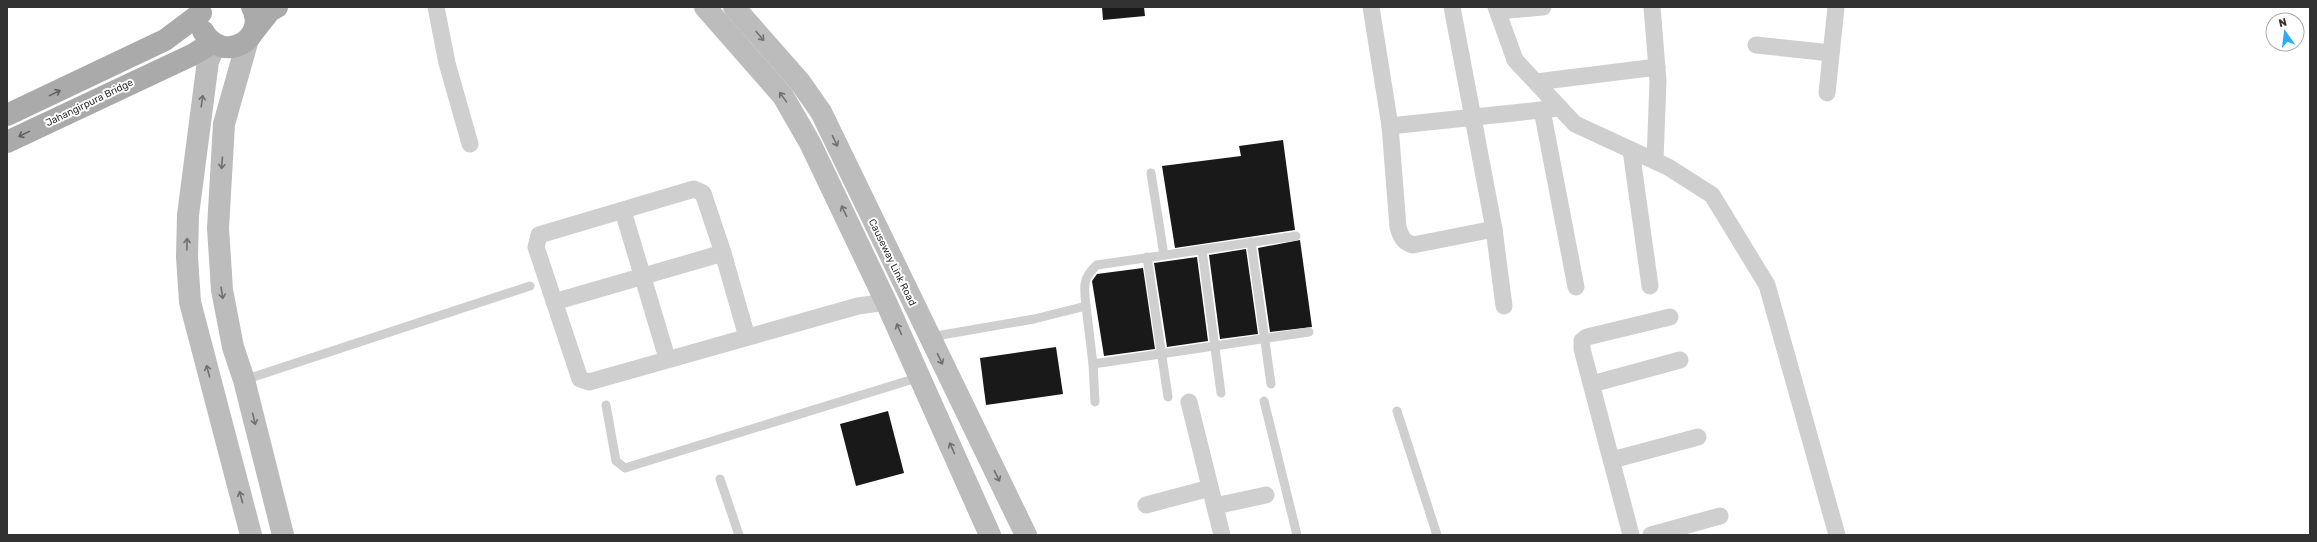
<svg xmlns="http://www.w3.org/2000/svg" width="2317" height="542" font-family="Rubik,sans-serif">
	<style>
		.building { fill: #191919 }
		.lines { fill: none; stroke-linecap: round; stroke-linejoin: round }
		.lane { stroke: #cfcfcf; stroke-width: 9 }
		.street { stroke: #cfcfcf; stroke-width: 17 }
		.secondary { stroke: #bcbcbc; stroke-width: 22 }
		.primary { stroke: #aaa; stroke-width: 22 }
		.oneway { stroke: #707070 }
		.oneway2 { stroke: #626262 }
		.labels { text-anchor: middle; stroke-width: 4; stroke-linejoin: round; paint-order: stroke }
		.street-label { font-size: 10px; fill: #323232; stroke: #fff }
	</style>
	<rect width="100%" height="100%" fill="#fff"/>
	<!-- building -->
	<g class="building">
		<path d="M1102,7H1144L1145,16L1103,20Z"/>
		<path d="M1283,140L1295,230L1175,248L1162,166L1241,156L1239,146Z"/>
		<path d="M1300,240L1312,327L1270,332L1258,248Z"/>
		<path d="M1246,249L1258,334L1220,339L1209,255Z"/>
		<path d="M1197,257L1208,341L1167,347L1154,263Z"/>
		<path d="M1143,268L1155,349L1104,356L1092,281L1097,274Z"/>
		<path d="M1056,347L1063,394L986,405L980,358Z"/>
		<path d="M888,411L904,473L856,486L840,424Z"/>
	</g>
	<g class="lines">
		<!-- lane -->
		<g class="lane">
			<path d="M1151,173L1164,255"/>
			<path d="M1251,242L1271,384"/>
			<path d="M1202,250L1221,393"/>
			<path d="M1147,257L1168,397"/>
			<path d="M1086,306L1093,364L1095,402"/>
			<path d="M930,337L1034,319L1086,306C1084,287 1082,278 1097,265L1296,236"/>
			<path d="M1093,364L1309,332"/>
			<path d="M244,380L530,286"/>
			<path d="M1264,401L1297,535"/>
			<path d="M606,405L616,461L625,468L920,377"/>
			<path d="M1397,411L1437,535"/>
			<path d="M720,479L739,535"/>
		</g>
		<!-- street -->
		<g class="street">
			<path d="M436,7L447,63L470,144"/>
			<path d="M1371,7L1390,126L1560,108"/>
			<path d="M1452,7L1494,229L1504,306"/>
			<path d="M1496,7L1515,60L1575,124L1668,167L1712,195L1767,285L1837,535"/>
			<path d="M1652,7L1658,81L1655,161"/>
			<path d="M1498,11L1543,7"/>
			<path d="M1756,45L1831,53"/>
			<path d="M1536,82L1657,67"/>
			<path d="M1827,93L1836,7"/>
			<path d="M1542,110L1576,287"/>
			<path d="M1390,126L1398,227C1401,237 1403,242 1413,245L1494,229"/>
			<path d="M1631,150L1650,286"/>
			<path d="M623,211L667,358"/>
			<path d="M554,302L723,253"/>
			<path d="M747,337L723,253L703,193L694,189L539,235L536,247L580,379L589,382L858,306L886,302"/>
			<path d="M1592,384L1680,360"/>
			<path d="M1189,402L1222,535"/>
			<path d="M1612,460L1698,437"/>
			<path d="M1146,505L1210,488"/>
			<path d="M1215,506L1266,495"/>
			<path d="M1631,535L1582,349V341L1587,337L1670,317"/>
			<path d="M1651,535L1720,516"/>
		</g>
		<!-- secondary -->
		<g class="secondary">
			<path d="M705,7L783,96L810,143L886,302L990,535"/>
			<path d="M734,7L800,82L821,112L1026,535"/>
			<path d="M248,39L224,124L218,228L222,290L233,347L244,380L283,535"/>
			<path d="M215,45L208,61L188,215L187,257L190,302L251,535"/>
		</g>
		<!-- primary -->
		<g class="primary">
			<path d="M203,31C223,66 269,38 252,7"/>
			<path d="M251,35L270,11L277,7"/>
			<path d="M7,115L165,40L201,13"/>
			<path d="M7,142L192,55L212,43"/>
		</g>
	</g>
	<!-- one-way arrows -->
	<defs><path id="oneway-shaft" d="M-6 0H5M1.5-3L5.5 0L1.5 3" fill="none" stroke-width="1.6" stroke-linecap="round" stroke-linejoin="round"/></defs>
	<g class="oneway">
		<use href="#oneway-shaft" transform="translate(760 36) rotate(49)"/>
		<use href="#oneway-shaft" transform="translate(783 97) rotate(-126)"/>
		<use href="#oneway-shaft" transform="translate(202 101) rotate(-82)"/>
		<use href="#oneway-shaft" transform="translate(835 141) rotate(64)"/>
		<use href="#oneway-shaft" transform="translate(222 163) rotate(94)"/>
		<use href="#oneway-shaft" transform="translate(844 211) rotate(-116)"/>
		<use href="#oneway-shaft" transform="translate(187 244) rotate(-89)"/>
		<use href="#oneway-shaft" transform="translate(222 293) rotate(81)"/>
		<use href="#oneway-shaft" transform="translate(899 329) rotate(-114)"/>
		<use href="#oneway-shaft" transform="translate(940 359) rotate(64)"/>
		<use href="#oneway-shaft" transform="translate(208 371) rotate(-105)"/>
		<use href="#oneway-shaft" transform="translate(254 419) rotate(76)"/>
		<use href="#oneway-shaft" transform="translate(952 448) rotate(-114)"/>
		<use href="#oneway-shaft" transform="translate(997 476) rotate(64)"/>
		<use href="#oneway-shaft" transform="translate(241 497) rotate(-105)"/>
	</g>
	<g class="oneway2">
		<use href="#oneway-shaft" transform="translate(55 93) rotate(-26)"/>
		<use href="#oneway-shaft" transform="translate(24 134) rotate(154)"/>
	</g>
	<g class="labels">
		<!-- street labels -->
		<g class="street-label">
			<text transform="translate(89 102) rotate(-26)" y="4">Jahangirpura Bridge</text>
			<text transform="translate(893 262) rotate(64)" y="4">Causeway Link Road</text>
		</g>
	</g>
	<!-- border -->
	<rect width="2317" height="542" fill="none" stroke="#323232" stroke-width="16"/>
	<!-- north arrow -->
	<g transform="translate(2285 32) rotate(346)"><circle r="19" fill="#ffffff" stroke="#adadad"/>
	<path d="M0-3L7 15L0 10L-7 15Z" fill="#27aef7"/>
	<text y="-6" font-size="11" font-weight="bold" text-anchor="middle" fill="#323232">N</text>
	</g>
</svg>
